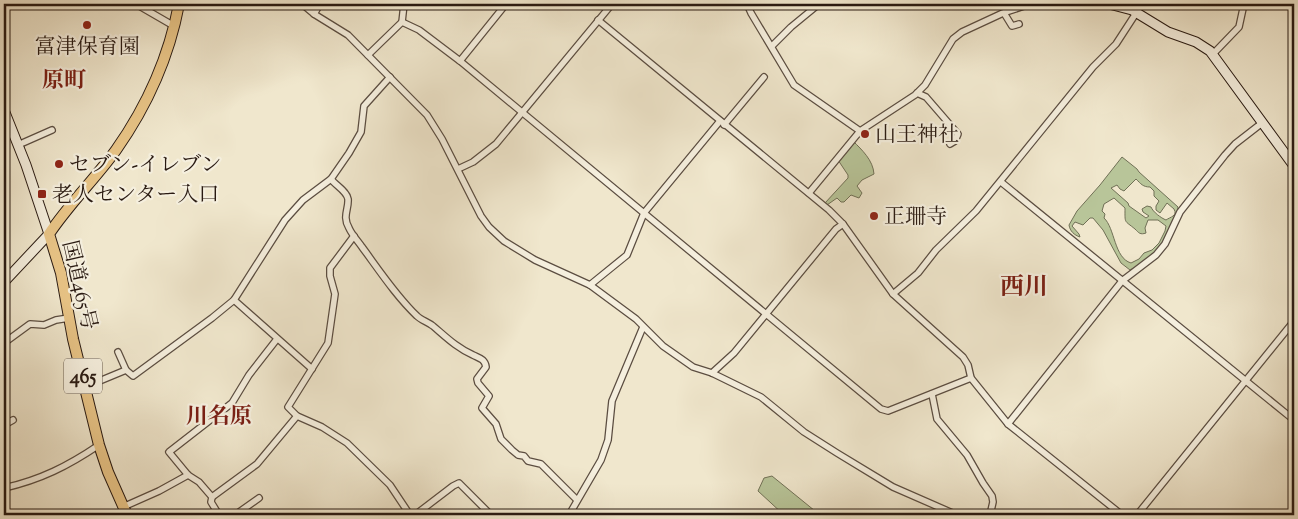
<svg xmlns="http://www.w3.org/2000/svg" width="1298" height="519" font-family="'Sorts Mill Goudy','Noto Serif JP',serif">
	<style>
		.green { fill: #b8c599; stroke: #707056; fill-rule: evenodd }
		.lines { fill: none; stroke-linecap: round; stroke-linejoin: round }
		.street-casing { stroke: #5b4d41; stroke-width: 8 }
		.secondary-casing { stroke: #291a12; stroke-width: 11 }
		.highway-casing { stroke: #291a12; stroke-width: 12 }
		.street { stroke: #f5efde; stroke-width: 5.5 }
		.secondary { stroke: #f5efde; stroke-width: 9 }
		.highway { stroke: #e8c486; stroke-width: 10 }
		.poi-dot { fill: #8f2418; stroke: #f5efde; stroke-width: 2 }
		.labels { text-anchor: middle; stroke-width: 4.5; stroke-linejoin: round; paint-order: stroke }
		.shield { fill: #f5efde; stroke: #665a4f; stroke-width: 1 }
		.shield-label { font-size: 20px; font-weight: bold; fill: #291a12 }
		.poi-label { font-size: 21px; fill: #291a12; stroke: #f5efde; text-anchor: start }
		.street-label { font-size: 21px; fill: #291a12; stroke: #f5efde }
		.neighbourhood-label { font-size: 22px; font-weight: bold; fill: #7a1f14; stroke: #f5efde }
		.quarter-label { font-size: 24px; font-weight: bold; fill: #7a1f14; stroke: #f5efde }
	</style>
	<rect width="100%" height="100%" fill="#f0e7cd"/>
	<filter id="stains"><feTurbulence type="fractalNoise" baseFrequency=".004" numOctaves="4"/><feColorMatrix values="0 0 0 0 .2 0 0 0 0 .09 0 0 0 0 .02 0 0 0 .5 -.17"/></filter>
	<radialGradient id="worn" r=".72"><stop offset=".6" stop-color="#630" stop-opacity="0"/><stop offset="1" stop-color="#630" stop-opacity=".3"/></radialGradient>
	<!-- green -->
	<g class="green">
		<path d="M853,141C862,150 873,160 874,174L862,180L857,186L862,193L859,198L851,195L844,202H841L837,198L827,205L825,203L848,178V175L838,160Z"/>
		<path d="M1122,157L1137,169L1139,172L1178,207C1178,211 1176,213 1174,218C1164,243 1157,257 1130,270L1121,263L1103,230L1093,218H1090L1083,225L1075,222L1072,226L1079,234L1080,237C1074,235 1070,231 1069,225L1077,211L1100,185ZM1136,179C1141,184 1143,187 1150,187L1154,191V196L1159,201L1156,206V210L1160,213L1167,203L1174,209C1178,216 1170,217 1166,220C1161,218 1153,212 1151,207L1147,206L1142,209L1143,212L1149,216L1146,218L1129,206L1128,203L1111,188L1117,185L1120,189L1124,191ZM1114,198L1125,208C1125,224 1124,220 1135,229C1139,233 1140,235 1146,233L1145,228L1148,220H1158L1166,226L1165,231L1159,243L1152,250L1144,253L1139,259L1131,263C1114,258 1115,228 1104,218L1105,214L1102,211L1104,204Z"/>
		<path d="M772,476L820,515H784L758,491L764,478Z"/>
	</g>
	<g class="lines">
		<!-- street casing -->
		<g class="street-casing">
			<g id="street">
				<path d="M136,4L174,26"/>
				<path d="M302,4L314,14L348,35L427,115L442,139L481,216L489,227L504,241L535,260L590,285L636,319L663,346L693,367L712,373L761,397L804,432L837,453L893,487L957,515"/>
				<path d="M747,4L751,13L794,85L860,131"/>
				<path d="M1004,13L1012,26L1019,24"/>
				<path d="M314,14L320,4"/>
				<path d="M598,20L829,210L843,224L893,294L963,357L968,365L971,378L1008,424L1122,515"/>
				<path d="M402,22L419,30L460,61L881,409L888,411L971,378"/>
				<path d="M772,46L791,27L819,4"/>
				<path d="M1213,54L1239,27L1244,4"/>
				<path d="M368,55L402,22L404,4"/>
				<path d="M460,61L506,4"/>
				<path d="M917,93L926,97L958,134L955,141L950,144"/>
				<path d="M724,125L764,77"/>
				<path d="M18,145L52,130"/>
				<path d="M458,169L473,162L496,144L612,4"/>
				<path d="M331,179C335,185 347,191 348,199C349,209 342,216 349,228C352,235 358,241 362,247C379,270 396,296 417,316C421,320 428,322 433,326C446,337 457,348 473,355C479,358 485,359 486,367L477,379L478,383L489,396L482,408L496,424L501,439L512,450L518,455L524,456L528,461L541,464L577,500"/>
				<path d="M1001,182L1294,420"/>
				<path d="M809,193L860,131L915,95L925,85L953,39L962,32L1003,13L1030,4"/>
				<path d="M354,236L330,268V276L335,294L328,343L288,407L297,416L322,427L347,443L390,485L410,515"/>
				<path d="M590,285L627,255L644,213L720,121"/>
				<path d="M893,294L918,273L936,250L976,211L1093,67L1116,44L1142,4"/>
				<path d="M234,300L312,369"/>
				<path d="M4,343L30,324L44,325L56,320L69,318"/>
				<path d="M118,352L126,370"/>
				<path d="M712,373L734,353L836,229L843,224"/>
				<path d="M85,387L126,370L133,376L212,318L234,300L285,220L303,200L331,179L349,153L361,132L364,106L390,77"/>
				<path d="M932,394L937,419L967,455L983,483L992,496L993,502L990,515"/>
				<path d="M1008,424L1122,281L1156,255L1165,244L1180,212L1225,155L1235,144L1262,123"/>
				<path d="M4,425L13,420"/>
				<path d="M4,488C40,480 68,466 99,445"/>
				<path d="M212,497L257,464L297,416"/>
				<path d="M123,507L159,491L188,475"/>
				<path d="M219,515L211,502L212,497L199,482L188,475L169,452L232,403L249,375L277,339"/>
				<path d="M235,515L259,498"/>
				<path d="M415,515L453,486L459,483L491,515"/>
				<path d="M569,515L601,460L608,440L612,401L643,327"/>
				<path d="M1137,515L1294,321"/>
			</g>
		</g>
		<!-- secondary casing -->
		<g class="secondary-casing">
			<g id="secondary">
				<path d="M1109,4L1132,10L1168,32L1196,42L1210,51L1294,166"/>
				<path d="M4,110L26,165L49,234L4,282"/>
			</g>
		</g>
		<!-- highway casing -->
		<g class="highway-casing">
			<path id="highway" d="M127,515L108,472L99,445L73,339L61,273L49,234C69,204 95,179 116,150C147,106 169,57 179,4"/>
		</g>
		<!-- street -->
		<use href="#street" class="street"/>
		<!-- secondary -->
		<use href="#secondary" class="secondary"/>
		<!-- highway -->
		<use href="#highway" class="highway"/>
	</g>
	<!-- markers -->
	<g class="poi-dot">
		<circle cx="87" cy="25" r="5"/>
		<circle cx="865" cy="134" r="5"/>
		<circle cx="59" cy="164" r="5"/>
		<rect x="37" y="189" width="10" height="10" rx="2.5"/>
		<circle cx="874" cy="216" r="5"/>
	</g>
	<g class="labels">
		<!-- shield labels -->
		<rect class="shield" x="64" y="358.5" width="38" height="35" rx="4"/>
		<g class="shield-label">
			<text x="83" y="383">465</text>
		</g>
		<!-- poi labels -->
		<g class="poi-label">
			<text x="87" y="53" text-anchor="middle">富津保育園</text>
			<text x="875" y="141">山王神社</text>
			<text x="69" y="171">セブン-イレブン</text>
			<text x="52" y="201">老人センター入口</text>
			<text x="884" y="223">正珊寺</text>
		</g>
		<!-- street labels -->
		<g class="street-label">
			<text transform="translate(80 285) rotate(77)" y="7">国道465号</text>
		</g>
		<!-- neighbourhood labels -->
		<g class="neighbourhood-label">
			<text x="64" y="87">原町</text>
			<text x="219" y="423">川名原</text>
		</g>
		<!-- quarter labels -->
		<g class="quarter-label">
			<text x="1024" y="294">西川</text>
		</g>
	</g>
	<!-- margin -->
	<rect width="1298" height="519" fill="none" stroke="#f0e7cd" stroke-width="20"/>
	<rect x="5" y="5" width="1288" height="509" fill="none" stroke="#291a12" stroke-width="2.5"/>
	<rect x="10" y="10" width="1278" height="499" fill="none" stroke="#291a12"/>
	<rect width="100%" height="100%" filter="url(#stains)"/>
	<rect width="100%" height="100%" fill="url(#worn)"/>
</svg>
